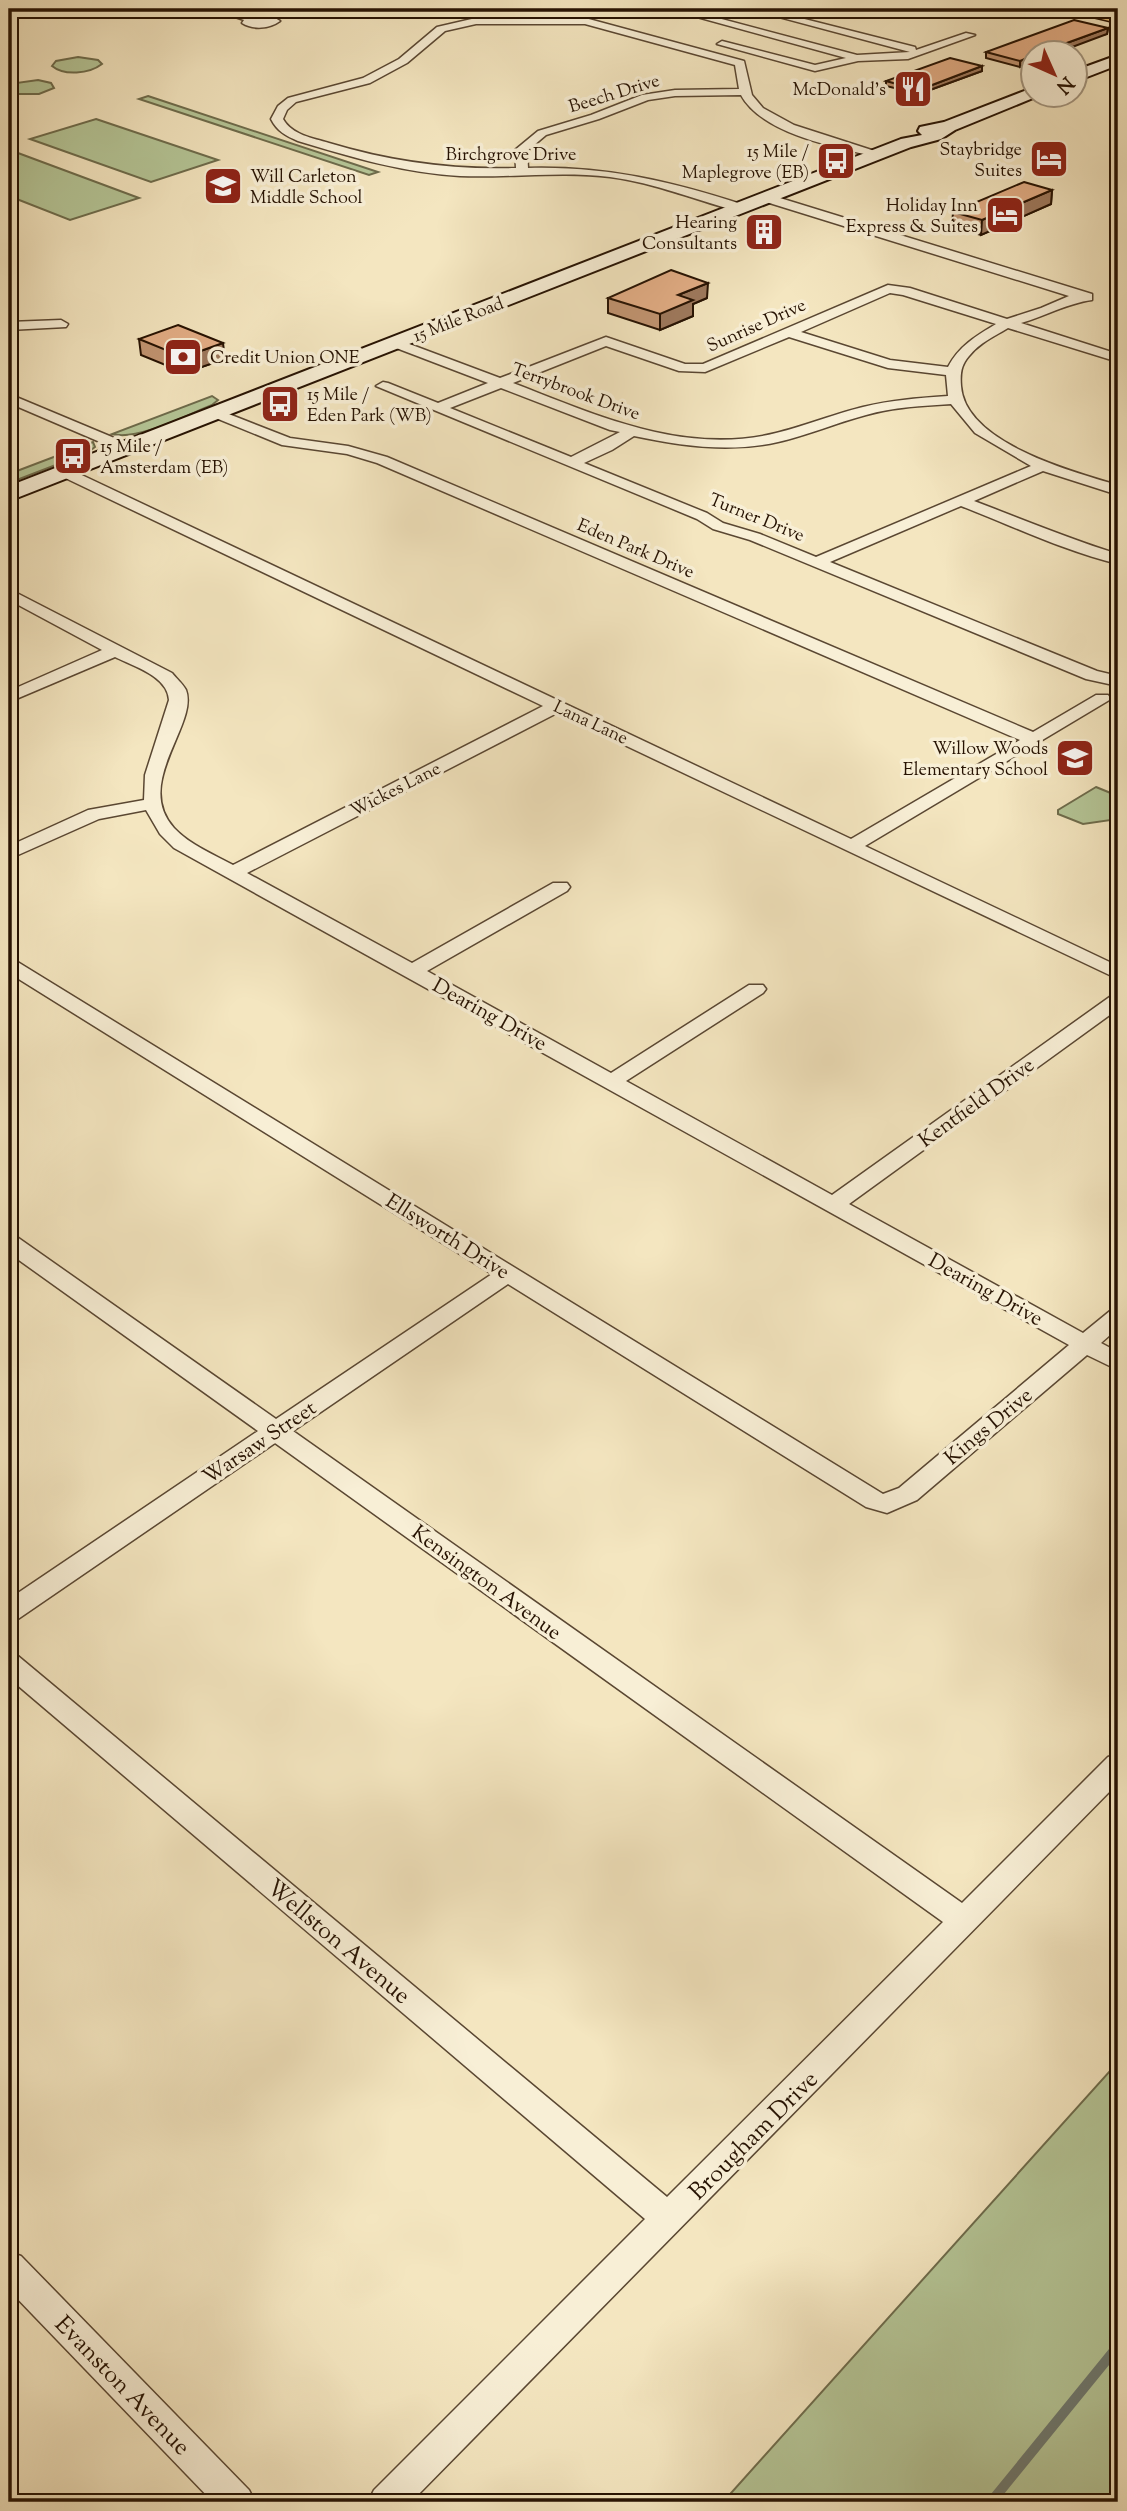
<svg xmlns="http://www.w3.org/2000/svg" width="1127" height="2511" font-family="'Sorts Mill Goudy',serif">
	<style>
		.green { fill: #b5c697; stroke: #6e6c4c; stroke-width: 2 }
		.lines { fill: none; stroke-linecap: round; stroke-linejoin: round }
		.stream-far1 { stroke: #6e7970; stroke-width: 3.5 }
		.stream { stroke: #6e7970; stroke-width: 10 }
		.street-casing { stroke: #5a4732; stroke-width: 3 }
		.secondary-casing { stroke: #261202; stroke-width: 4 }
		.primary-casing { stroke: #261202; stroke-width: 3 }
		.street { fill: #f8efd6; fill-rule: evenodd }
		.secondary { fill: #f8efd6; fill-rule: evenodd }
		.primary { fill: #eac380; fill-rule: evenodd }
		.wall { fill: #c29572; stroke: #261202; stroke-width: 2 }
		.shaded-wall { fill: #9e795d; stroke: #261202; stroke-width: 2 }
		.building { fill: #e2ad85; stroke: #261202; stroke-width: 2 }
		.labels { text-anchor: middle; stroke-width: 7; stroke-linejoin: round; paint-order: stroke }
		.far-poi-label { font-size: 18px; fill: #261202; stroke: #f8efd6; text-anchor: end }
		.far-street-label { font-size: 18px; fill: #261202; stroke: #f8efd6 }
		.street-label { font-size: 21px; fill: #261202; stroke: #f8efd6 }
		.near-street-label { font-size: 24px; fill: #261202; stroke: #f8efd6 }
	</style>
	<rect width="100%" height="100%" fill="#f4e6c0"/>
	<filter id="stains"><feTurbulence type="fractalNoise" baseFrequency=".00286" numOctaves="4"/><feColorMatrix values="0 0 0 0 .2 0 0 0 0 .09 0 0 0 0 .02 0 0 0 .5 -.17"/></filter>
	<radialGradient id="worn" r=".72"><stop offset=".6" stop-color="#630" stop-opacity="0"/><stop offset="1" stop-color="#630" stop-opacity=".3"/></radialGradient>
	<!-- green -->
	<g class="green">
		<path d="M78,57L98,60L102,64C89,74 64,76 52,66L56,61Z"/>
		<path d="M38,80L51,83L54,88L39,94H9V84Z"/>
		<path d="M148,96L378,172L369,175L139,99Z"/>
		<path d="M96,119L218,160L151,182L30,139Z"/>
		<path d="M18,153L139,198L70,220L9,196V156Z"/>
		<path d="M212,396L218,400L212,405C187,415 138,441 112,434Z"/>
		<path d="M93,442L95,447L87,453L9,483V474Z"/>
		<path d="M1096,787L1118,796V819L1083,824L1058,814V810Z"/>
		<path d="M1118,2062V2502H723Z"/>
	</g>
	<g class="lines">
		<!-- stream-far1 -->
		<path class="stream-far1" d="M618,13L626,9"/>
		<!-- stream -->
		<path class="stream" d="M991,2502L1118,2346"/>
		<!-- street casing -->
		<g class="street-casing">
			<g id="street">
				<path d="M212,9C227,8 238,15 252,16C263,17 271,14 280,21C269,29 253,30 242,23L244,20Z"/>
				<path d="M668,9H684L857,55L910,52L749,9H765L915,47L916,50L966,33L975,35L908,59L858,61L815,71L717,44L722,41L815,65L846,58Z"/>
				<path d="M476,18H585L744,61L752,95L763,108L794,125L884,154L878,157C838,148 762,134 741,95L675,96L648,100L599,119L546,135L527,151L528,168C606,166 670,181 744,205L746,208L740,212C696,200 655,183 610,177C560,171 510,178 460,176C404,173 351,157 298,141C286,136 277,131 271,119L278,106L288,98L363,78L399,59L437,27ZM476,24H585L735,65L739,89L675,90L642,95L591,115L538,131L515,150L516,168C451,170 392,162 329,143C313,138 292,135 283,119L287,110L296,102L370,83L407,63L445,31Z"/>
				<path d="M767,194L1092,294V300C1068,303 1045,316 1021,323L1118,354V362L1008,328C995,336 979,343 969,356C961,365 960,374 961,386C965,443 1073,472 1118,485V495L1043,471L974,501C1022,519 1069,539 1118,554V564C1064,551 1013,526 961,506L830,562L1097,671L1118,676V686L1086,679L750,540L713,529L697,519L376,386L383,382L388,383L438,403L488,383L391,346L389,343L396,339L500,378L606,337L685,364H703L888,285L910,288L1007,319L1041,308L1069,296L763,201L761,198ZM890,293L903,295L996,324C976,336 959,346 948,367L890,360L801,332ZM789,337L888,368L946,375L948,396C919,398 891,400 863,407C834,414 805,426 776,433C685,456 596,415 513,383L606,346L679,371L705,372ZM501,388L610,430L620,432L571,457L450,408ZM951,404L975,433L1031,466L816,557L760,534L723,523L707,513L584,463L612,450L634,436C682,446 729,453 778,442C808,435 836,423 866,415C893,407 923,406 951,404Z"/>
				<path d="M61,320L68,324L66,327L9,330V322Z"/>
				<path d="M9,394L131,445L133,448L126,452L121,451L9,403Z"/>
				<path d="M216,409L290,438L348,446L387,457L1033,732L1096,695H1108L1111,699L865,846L1118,966V979L557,713L247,873L412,963L553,883H567L570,887L567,891L427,971L611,1073L749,985H763L766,989L763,993L626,1081L832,1195L1111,996L1118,994V1009L849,1204L1083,1333L1110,1311L1118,1308V1328L1101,1343L1118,1352V1370L1087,1355L917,1500L887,1513L866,1507L508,1284L293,1431L962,1903L1108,1757L1118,1754V1783L411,2502H368L374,2490L645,2219L9,1678V1653L18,1656L667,2197L943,1922L275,1443L18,1619L9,1622V1599L258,1431L9,1253V1235L17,1237L276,1419L492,1274L9,973V959L16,961L883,1494L899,1488L1069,1345L174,848L160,834L146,810L99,819L9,859V846L88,810L144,800L145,775L169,700C168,676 133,666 115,657L9,702V691L102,650L9,600V589L172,673C176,678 183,684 186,690C199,724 133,783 174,828C190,845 213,854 233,865L543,706L59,475L57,472L59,469H69L851,839L1020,740L377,463L347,454L282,445L211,416L209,413Z"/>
				<path d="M9,2252L21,2256L249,2490L255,2502H213L9,2290Z"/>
			</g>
		</g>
		<!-- secondary casing -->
		<g class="secondary-casing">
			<g id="secondary">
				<path d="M1118,55V65L1074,82V71Z"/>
				<path d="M1032,88V94H1039L1038,96L955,130L941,139L911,147L9,501V486L901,139L922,135L918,131L920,127L944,122Z"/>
			</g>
		</g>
		<!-- primary casing -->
		<g class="primary-casing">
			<path id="primary" d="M1070,9H1099L1118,13V23L1072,12Z"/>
		</g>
		<!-- street -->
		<use href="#street" class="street"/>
		<!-- secondary -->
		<use href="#secondary" class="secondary"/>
		<!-- primary -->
		<use href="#primary" class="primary"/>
	</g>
	<!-- wall -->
	<g class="wall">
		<path d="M1108,28L1107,34L1032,52V62L1020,67L986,58V52Z"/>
		<path d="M982,66V71L919,94L886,86V81Z"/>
		<path d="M1052,190L1051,204L981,235L952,227L953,212Z"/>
		<path d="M608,298H707L693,304V316L660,330L608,313Z"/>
		<path d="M139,339L225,359L196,369L191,367L180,371L141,355Z"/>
	</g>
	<!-- shaded-wall -->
	<g class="shaded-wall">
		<path d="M1108,28L1107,34L1059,52H1042Z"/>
		<path d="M1032,56V62L1020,67V61Z"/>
		<path d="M982,66V71L919,94V90Z"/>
		<path d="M1052,190L1051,204L981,235L982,220Z"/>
		<path d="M708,283L707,298L693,304V316L660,330V314L678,295Z"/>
		<path d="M223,343L225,359L196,369L195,353Z"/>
		<path d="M189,351L191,367L180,371L178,355Z"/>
	</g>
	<!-- building -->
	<g class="building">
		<path d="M1074,20L1108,28L1042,52H1032V56L1020,61L986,52Z"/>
		<path d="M950,58L982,66L919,90L886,81Z"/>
		<path d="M1024,182L1052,190L982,220L953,212Z"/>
		<path d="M671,270L708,283L678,295L693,300L660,314L608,298Z"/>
		<path d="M178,325L223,343L195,353L189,351L178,355L139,339Z"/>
	</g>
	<!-- icons -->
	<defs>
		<g id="restaurant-square" transform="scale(2.0125)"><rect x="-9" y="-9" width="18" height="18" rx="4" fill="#8f2418" stroke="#f8efd6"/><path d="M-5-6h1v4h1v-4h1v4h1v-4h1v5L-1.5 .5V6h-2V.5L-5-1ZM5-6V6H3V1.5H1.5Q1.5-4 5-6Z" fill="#fff"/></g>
		<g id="hotel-square" transform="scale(2.0125)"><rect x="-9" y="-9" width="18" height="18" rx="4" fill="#8f2418" stroke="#f8efd6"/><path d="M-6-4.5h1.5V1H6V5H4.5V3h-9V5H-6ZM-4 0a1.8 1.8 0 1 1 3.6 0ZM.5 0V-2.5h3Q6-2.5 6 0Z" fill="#fff"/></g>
		<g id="bus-square" transform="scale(2.0125)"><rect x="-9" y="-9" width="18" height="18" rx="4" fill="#8f2418" stroke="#f8efd6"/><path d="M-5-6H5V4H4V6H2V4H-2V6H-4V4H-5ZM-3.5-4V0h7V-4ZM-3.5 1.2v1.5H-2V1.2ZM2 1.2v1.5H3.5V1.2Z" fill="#fff"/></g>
		<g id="school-square" transform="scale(2.0125)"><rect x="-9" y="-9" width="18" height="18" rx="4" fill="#8f2418" stroke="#f8efd6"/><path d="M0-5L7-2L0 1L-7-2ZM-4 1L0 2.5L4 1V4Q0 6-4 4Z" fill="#fff"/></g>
		<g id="building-square" transform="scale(2.0125)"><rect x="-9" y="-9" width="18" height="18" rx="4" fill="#8f2418" stroke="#f8efd6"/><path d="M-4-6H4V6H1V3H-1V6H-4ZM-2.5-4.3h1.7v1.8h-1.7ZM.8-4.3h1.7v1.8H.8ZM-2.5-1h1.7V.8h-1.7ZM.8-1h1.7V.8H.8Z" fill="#fff"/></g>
		<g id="bank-square" transform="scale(2.0125)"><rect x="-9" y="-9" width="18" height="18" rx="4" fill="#8f2418" stroke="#f8efd6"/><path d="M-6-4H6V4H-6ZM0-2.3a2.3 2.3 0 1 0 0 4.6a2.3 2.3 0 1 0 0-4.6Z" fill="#fff"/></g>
	</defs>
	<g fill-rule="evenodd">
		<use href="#restaurant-square" x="913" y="89"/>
		<use href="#hotel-square" x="1049" y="159"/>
		<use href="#bus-square" x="836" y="161"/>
		<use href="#school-square" x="223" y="186"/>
		<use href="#hotel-square" x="1005" y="215"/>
		<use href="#building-square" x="764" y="232"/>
		<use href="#bank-square" x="183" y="357"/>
		<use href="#bus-square" x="280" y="404"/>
		<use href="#bus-square" x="73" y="456"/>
		<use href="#school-square" x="1075" y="758"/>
	</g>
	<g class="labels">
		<!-- far-poi labels -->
		<g class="far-poi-label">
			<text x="886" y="95">McDonald's</text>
			<text x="1022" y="155">Staybridge<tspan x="1022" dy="21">Suites</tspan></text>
			<text x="809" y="157">15 Mile /<tspan x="809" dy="21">Maplegrove (EB)</tspan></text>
			<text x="250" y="182" text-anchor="start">Will Carleton<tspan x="250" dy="21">Middle School</tspan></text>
			<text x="978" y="211">Holiday Inn<tspan x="978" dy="21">Express &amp; Suites</tspan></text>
			<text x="737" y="228">Hearing<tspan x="737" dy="21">Consultants</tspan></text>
			<text x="210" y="363" text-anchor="start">Credit Union ONE</text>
			<text x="307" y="400" text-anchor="start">15 Mile /<tspan x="307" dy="21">Eden Park (WB)</tspan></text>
			<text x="100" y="452" text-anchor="start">15 Mile /<tspan x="100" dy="21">Amsterdam (EB)</tspan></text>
			<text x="1048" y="754">Willow Woods<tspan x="1048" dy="21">Elementary School</tspan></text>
		</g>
		<!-- far-street labels -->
		<g class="far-street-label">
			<text transform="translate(614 93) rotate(-17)" y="6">Beech Drive</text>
			<text x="511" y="160">Birchgrove Drive</text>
			<text transform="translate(458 319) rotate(-21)" y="6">15 Mile Road</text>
			<text transform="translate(756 325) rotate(-24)" y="6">Sunrise Drive</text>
			<text transform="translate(576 391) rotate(20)" y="6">Terrybrook Drive</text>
			<text transform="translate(757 517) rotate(22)" y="6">Turner Drive</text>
			<text transform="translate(636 548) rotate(23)" y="6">Eden Park Drive</text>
			<text transform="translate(591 722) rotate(25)" y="6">Lana Lane</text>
			<text transform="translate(395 789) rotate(-27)" y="6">Wickes Lane</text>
		</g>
		<!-- street labels -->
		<g class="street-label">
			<text transform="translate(490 1014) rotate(29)" y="7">Dearing Drive</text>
			<text transform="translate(976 1102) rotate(-36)" y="7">Kentfield Drive</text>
			<text transform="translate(448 1236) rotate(32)" y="7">Ellsworth Drive</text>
			<text transform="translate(986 1289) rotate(29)" y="7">Dearing Drive</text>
			<text transform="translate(988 1426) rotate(-40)" y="7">Kings Drive</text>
			<text transform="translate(259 1442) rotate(-34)" y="7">Warsaw Street</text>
			<text transform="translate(487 1582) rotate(36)" y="7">Kensington Avenue</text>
		</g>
		<!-- near-street labels -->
		<g class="near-street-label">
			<text transform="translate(339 1941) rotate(40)" y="8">Wellston Avenue</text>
			<text transform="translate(753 2135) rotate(-45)" y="8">Brougham Drive</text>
			<text transform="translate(123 2385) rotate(46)" y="8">Evanston Avenue</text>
		</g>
	</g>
	<!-- margin -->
	<rect width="1127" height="2511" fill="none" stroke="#f4e6c0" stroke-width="35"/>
	<rect x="10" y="10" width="1106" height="2490" fill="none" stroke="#261202" stroke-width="3.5"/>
	<rect x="18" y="18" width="1092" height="2476" fill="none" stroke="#261202" stroke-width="2"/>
	<!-- north arrow -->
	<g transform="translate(1054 74) rotate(135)"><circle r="33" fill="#f8efd6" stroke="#a49781" stroke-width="2"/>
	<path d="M0-5L12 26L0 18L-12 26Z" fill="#8f2418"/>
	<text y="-10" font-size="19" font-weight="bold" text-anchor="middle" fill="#261202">N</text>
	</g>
	<rect width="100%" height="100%" filter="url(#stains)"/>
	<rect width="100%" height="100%" fill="url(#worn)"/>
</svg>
